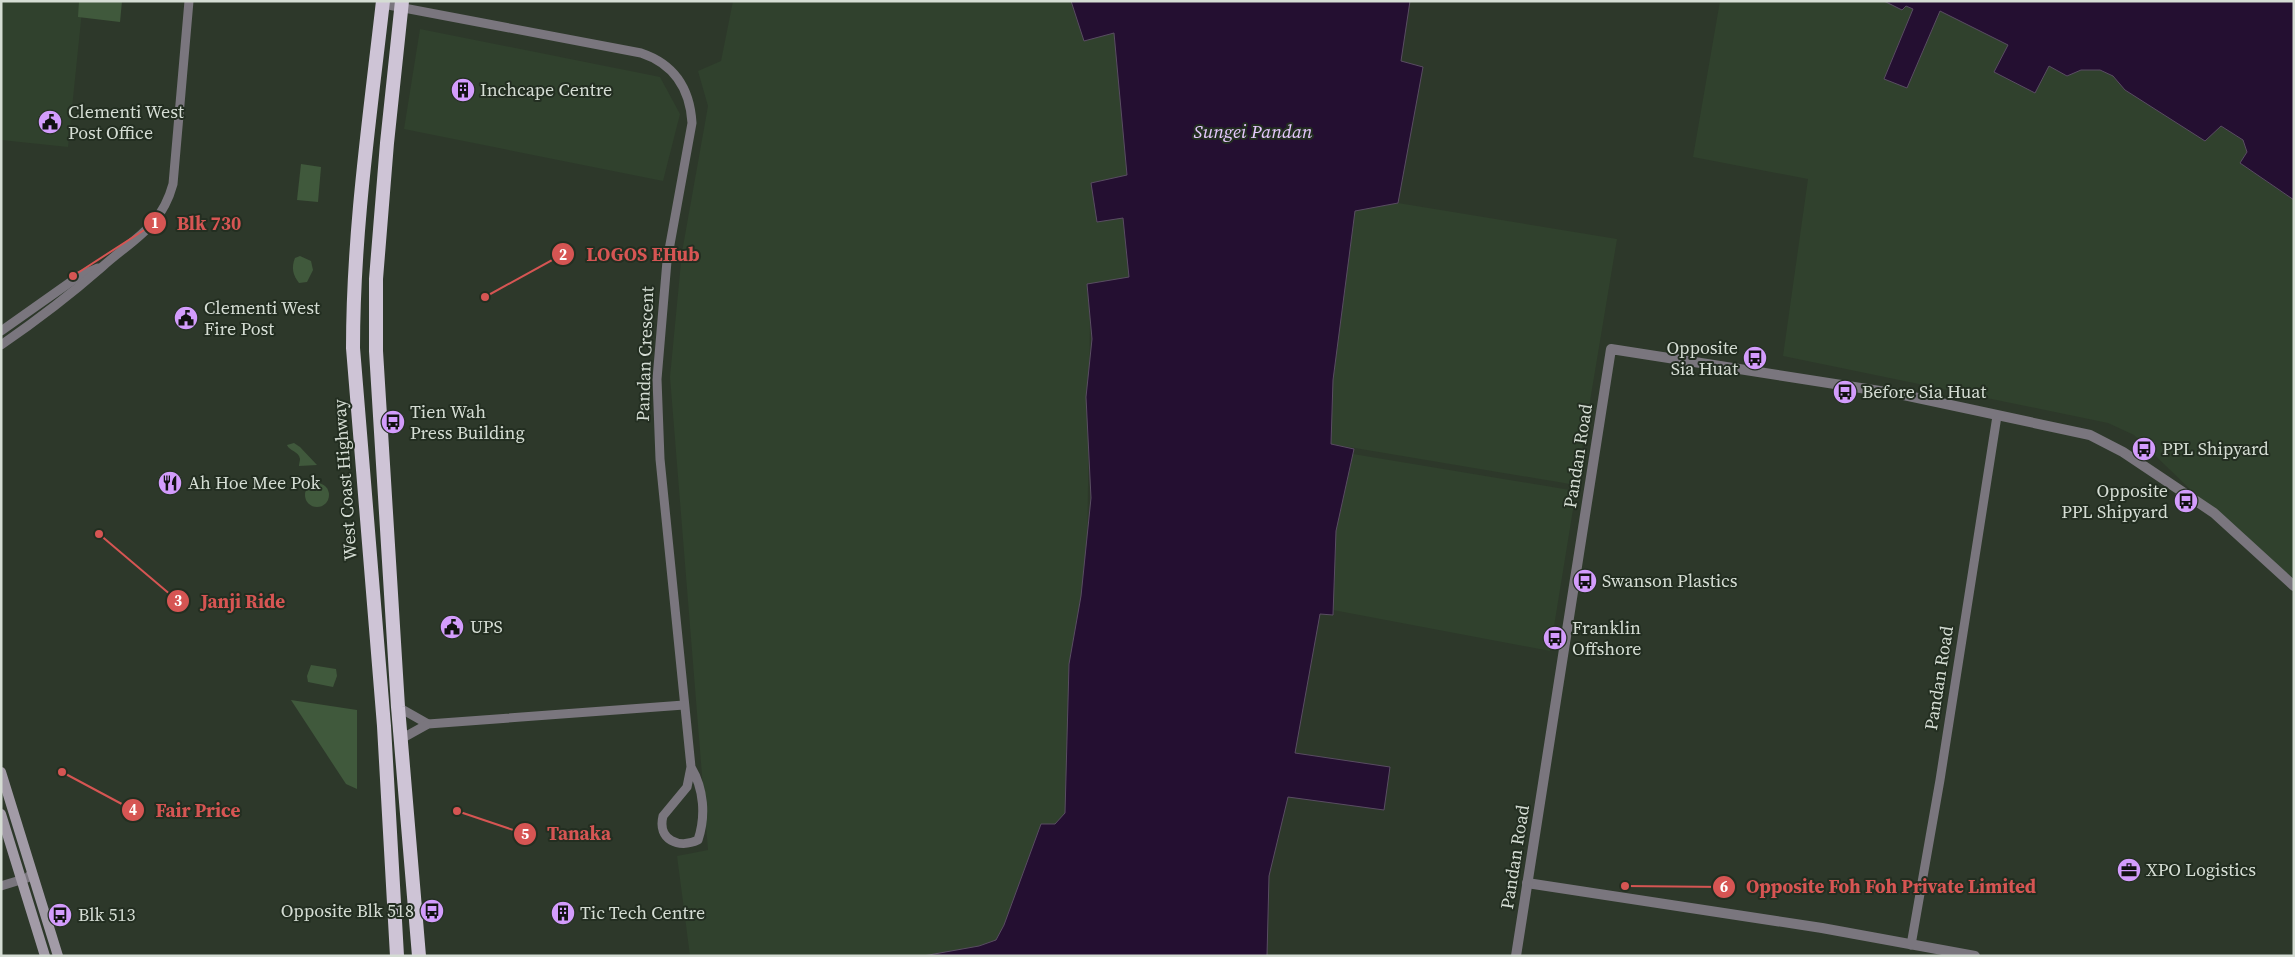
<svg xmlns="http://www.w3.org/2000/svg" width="2295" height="957" font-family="'Source Serif 4',serif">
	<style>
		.built { fill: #30412d }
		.green { fill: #40593c }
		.water { fill: #240f31; stroke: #594d62 }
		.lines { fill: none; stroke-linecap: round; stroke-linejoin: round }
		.minor { stroke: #7a767e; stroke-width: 9 }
		.tertiary { stroke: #7a767e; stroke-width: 10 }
		.secondary { stroke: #a29ba7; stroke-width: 10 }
		.trunk { stroke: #cec4d6; stroke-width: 14 }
		.labels { text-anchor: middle; stroke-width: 4; stroke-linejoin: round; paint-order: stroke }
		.poi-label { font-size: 18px; fill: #d5ddd4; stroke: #232e21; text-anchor: start }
		.street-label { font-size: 18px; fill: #d5ddd4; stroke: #232e21 }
		.water-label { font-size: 19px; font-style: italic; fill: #e5c8fd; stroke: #232e21 }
		.leader { fill: none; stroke: #d65553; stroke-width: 2 }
		.callout-dot { fill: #d65553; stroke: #232e21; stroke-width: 2 }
		.mark-label { font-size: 15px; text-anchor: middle; font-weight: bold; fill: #fff }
		.callout-label { font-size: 19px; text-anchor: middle; font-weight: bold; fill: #d65553; stroke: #232e21; stroke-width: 4; stroke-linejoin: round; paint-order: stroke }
	</style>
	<rect width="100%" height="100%" fill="#2d382a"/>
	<!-- built -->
	<g class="built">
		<path d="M1,1H83L68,147L1,140Z"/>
		<path d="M733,1H1070L1084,41L1114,32L1127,175L1091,183L1123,218L1129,277L1087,285L1090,310L1087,574L1065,813L1056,824L996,940L979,946L922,956H690L677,856L708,850L670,377L682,252L708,106L698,71L721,61Z"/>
		<path d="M1720,1H1884L1902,10L1906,6L1913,9L1884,78L1907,88L1940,11L2008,45L2035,93L2049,66L2067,75L2081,70H2100L2113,76L2125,90L2205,141L2220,126L2243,140L2247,152L2240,163L2294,200V590L2134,435L2108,423L1783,356L1808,179L1693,157Z"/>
		<path d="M420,29L660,77L680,114L663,181L404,129Z"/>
		<path d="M1398,203L1617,239L1576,485L1331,444L1333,380L1355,210Z"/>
		<path d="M1353,454L1576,491L1550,651L1333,610L1336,531Z"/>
	</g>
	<!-- green -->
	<g class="green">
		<path d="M79,1H122L120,22L78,17Z"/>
		<path d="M301,164L321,167L318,202L297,200Z"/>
		<path d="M300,256L311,261L313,270L307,282L299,283C293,275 291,268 295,258Z"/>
		<path d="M294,443L300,447L317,465L299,466C299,464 300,461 300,459C299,451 289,451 287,445Z"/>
		<circle cx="317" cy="495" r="12"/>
		<path d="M311,665L336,669L337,676L333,687L308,682L307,676Z"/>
		<path d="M291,700L357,710V789L346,784Z"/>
	</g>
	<!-- water -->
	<g class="water">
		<path d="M1071,1H1410L1401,61L1423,67L1398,203L1355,211L1333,380L1331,444L1354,449L1336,531L1333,615L1320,614L1295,753L1390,767L1384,810L1288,797L1269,876L1267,956H923L979,946L996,940L1004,925L1041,824H1055L1065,813L1069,664L1081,596L1091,498L1086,397L1092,339L1087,284L1129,277L1123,218L1097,222L1091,183L1127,175L1114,33L1084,41Z"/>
		<path d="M1884,1H2294V200L2240,163L2247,152L2243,140L2221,126L2205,141L2125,90L2113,76L2100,70H2081L2067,76L2049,66L2035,93L1994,72L2008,45L1940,11L1907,88L1884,79L1913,9L1906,6L1902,10Z"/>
	</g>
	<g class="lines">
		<!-- minor -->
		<g class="minor">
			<path d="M383,4L641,53C674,64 690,89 692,123L667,261L657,379L660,459L691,767L687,787L663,816C657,840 679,849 698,840C706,816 704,789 691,767"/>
			<path d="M1,331L79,276L98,268"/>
			<path d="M1,345C36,321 70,295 102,267C133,239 161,228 173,184L189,1"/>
			<path d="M398,707L428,724"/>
			<path d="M401,739L428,724L684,705"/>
			<path d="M1,886L27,878L31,874"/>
			<path d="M1911,945L1940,780L1997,416"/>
		</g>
		<!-- tertiary -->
		<g class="tertiary">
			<path d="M1527,883L1822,928L1975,956"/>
			<path d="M1516,956L1611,349L1899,394L2090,435L2123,452L2214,513L2294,586"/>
		</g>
		<!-- secondary -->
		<g class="secondary">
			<path d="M1,772L58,956"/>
			<path d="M1,814L45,956"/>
		</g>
		<!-- trunk -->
		<g class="trunk">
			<path d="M383,1C370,116 353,232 353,348L384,726L397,956"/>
			<path d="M402,1L387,143L376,279V351L398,707L419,956"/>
		</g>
	</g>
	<!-- icons -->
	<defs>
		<g id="building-disc" transform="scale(1.25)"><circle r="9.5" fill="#d39cfc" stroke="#232e21"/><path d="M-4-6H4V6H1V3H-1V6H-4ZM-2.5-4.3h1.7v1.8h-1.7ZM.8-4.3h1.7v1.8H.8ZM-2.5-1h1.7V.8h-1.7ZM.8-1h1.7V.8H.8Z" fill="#111"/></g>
		<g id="civic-disc" transform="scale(1.25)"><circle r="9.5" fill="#d39cfc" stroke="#232e21"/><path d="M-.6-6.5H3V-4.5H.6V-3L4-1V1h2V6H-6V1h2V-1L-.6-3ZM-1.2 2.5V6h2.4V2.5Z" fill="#111"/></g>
		<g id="bus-disc" transform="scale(1.25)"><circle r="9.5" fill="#d39cfc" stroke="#232e21"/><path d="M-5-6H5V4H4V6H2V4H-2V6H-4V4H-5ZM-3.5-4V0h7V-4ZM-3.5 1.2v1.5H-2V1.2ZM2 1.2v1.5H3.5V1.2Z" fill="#111"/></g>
		<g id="restaurant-disc" transform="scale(1.25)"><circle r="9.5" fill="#d39cfc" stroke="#232e21"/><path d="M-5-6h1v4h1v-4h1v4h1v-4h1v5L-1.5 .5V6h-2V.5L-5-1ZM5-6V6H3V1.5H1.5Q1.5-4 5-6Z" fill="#111"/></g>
		<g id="office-disc" transform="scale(1.25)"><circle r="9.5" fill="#d39cfc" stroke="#232e21"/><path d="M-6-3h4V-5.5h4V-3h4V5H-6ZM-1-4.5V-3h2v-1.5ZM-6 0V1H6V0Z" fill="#111"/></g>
	</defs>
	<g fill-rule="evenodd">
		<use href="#building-disc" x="463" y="90"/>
		<use href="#civic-disc" x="50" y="122"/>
		<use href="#civic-disc" x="186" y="318"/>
		<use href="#bus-disc" x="1755" y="358"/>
		<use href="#bus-disc" x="1845" y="392"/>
		<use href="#bus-disc" x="393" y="422"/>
		<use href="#bus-disc" x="2144" y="449"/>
		<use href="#restaurant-disc" x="170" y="483"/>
		<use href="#bus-disc" x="2186" y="501"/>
		<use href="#bus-disc" x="1585" y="581"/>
		<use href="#civic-disc" x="452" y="627"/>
		<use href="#bus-disc" x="1555" y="638"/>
		<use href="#office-disc" x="2129" y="870"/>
		<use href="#bus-disc" x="432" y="911"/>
		<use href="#building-disc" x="563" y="913"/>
		<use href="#bus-disc" x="60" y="915"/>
	</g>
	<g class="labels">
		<!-- poi labels -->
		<g class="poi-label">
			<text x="480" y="96">Inchcape Centre</text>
			<text x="68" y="118">Clementi West<tspan x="68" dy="21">Post Office</tspan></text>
			<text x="204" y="314">Clementi West<tspan x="204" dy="21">Fire Post</tspan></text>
			<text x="1738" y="354" text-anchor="end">Opposite<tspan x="1738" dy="21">Sia Huat</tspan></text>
			<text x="1862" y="398">Before Sia Huat</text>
			<text x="410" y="418">Tien Wah<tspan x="410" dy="21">Press Building</tspan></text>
			<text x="2162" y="455">PPL Shipyard</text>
			<text x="188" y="489">Ah Hoe Mee Pok</text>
			<text x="2168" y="497" text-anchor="end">Opposite<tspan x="2168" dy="21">PPL Shipyard</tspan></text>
			<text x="1602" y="587">Swanson Plastics</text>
			<text x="470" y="633">UPS</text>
			<text x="1572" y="634">Franklin<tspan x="1572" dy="21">Offshore</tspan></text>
			<text x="2146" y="876">XPO Logistics</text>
			<text x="414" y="917" text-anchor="end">Opposite Blk 518</text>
			<text x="580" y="919">Tic Tech Centre</text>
			<text x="78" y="921">Blk 513</text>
		</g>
		<!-- street labels -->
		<g class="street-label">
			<text transform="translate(645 354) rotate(-88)" y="6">Pandan Crescent</text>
			<text transform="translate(1578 456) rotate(-81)" y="6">Pandan Road</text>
			<text transform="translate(345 480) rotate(-94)" y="6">West Coast Highway</text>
			<text transform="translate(1939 678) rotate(-81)" y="6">Pandan Road</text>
			<text transform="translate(1515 857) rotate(-81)" y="6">Pandan Road</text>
		</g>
		<!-- water labels -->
		<g class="water-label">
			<text x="1253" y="138">Sungei Pandan</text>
		</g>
	</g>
	<!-- callouts -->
	<path class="leader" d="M73 276L155 223M485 297L563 254M99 534L178 601M62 772L133 810M457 811L525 834M1625 886L1724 887"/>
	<g class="callout-dot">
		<circle cx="73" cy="276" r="5"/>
		<circle cx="485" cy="297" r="5"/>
		<circle cx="99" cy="534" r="5"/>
		<circle cx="62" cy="772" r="5"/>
		<circle cx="457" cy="811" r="5"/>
		<circle cx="1625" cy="886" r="5"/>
		<circle cx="155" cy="223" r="12"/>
		<circle cx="563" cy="254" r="12"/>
		<circle cx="178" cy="601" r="12"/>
		<circle cx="133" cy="810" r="12"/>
		<circle cx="525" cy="834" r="12"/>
		<circle cx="1724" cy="887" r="12"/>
	</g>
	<g class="mark-label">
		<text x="155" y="228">1</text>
		<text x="563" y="260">2</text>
		<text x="178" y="606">3</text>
		<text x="133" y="815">4</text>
		<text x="525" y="839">5</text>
		<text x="1724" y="892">6</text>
	</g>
	<g class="callout-label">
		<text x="209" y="230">Blk 730</text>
		<text x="643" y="261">LOGOS EHub</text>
		<text x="243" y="608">Janji Ride</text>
		<text x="198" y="817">Fair Price</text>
		<text x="579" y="840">Tanaka</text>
		<text x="1891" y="893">Opposite Foh Foh Private Limited</text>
	</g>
	<!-- border -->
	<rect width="2295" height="957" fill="none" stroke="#d5ddd4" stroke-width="5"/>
</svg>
